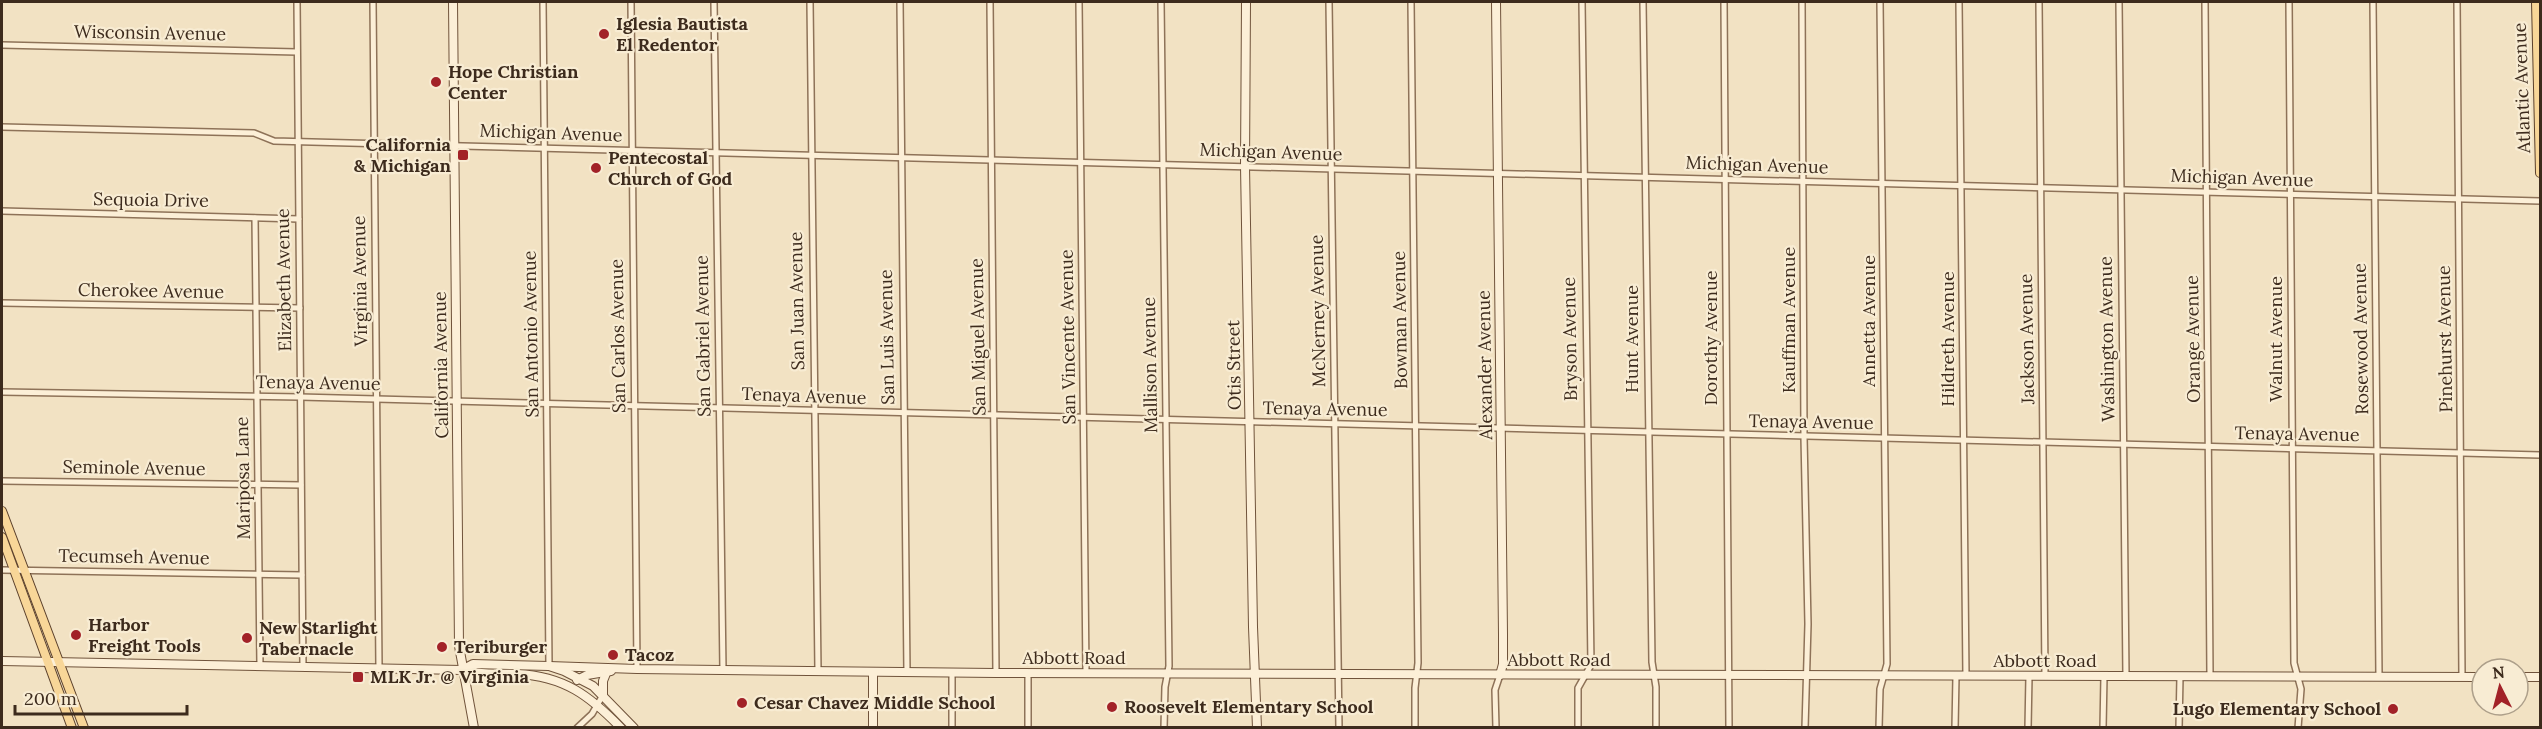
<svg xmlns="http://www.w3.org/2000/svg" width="2542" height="729" font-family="Lora,serif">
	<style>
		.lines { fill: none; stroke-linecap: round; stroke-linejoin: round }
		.street-casing { stroke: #8e7258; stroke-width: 8 }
		.secondary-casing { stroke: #70533b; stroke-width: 10 }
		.primary-casing { stroke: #5b402c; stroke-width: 10 }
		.street { stroke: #fcefd7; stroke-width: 5 }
		.secondary { stroke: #fcefd7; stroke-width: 8 }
		.primary { stroke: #f8d698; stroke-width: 8 }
		.poi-dot { fill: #a22228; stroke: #f8ecd3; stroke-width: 2 }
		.labels { text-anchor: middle; stroke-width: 4.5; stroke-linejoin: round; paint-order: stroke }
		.poi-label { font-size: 18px; font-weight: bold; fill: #3d2b1d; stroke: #f8ecd3; text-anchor: start }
		.street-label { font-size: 18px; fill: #3d2b1d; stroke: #f8ecd3 }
	</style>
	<rect width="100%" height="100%" fill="#f2e2c3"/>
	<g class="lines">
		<!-- street casing -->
		<g class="street-casing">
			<g id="street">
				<path d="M297,2L303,667"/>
				<path d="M373,2L379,668"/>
				<path d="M543,2L549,666"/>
				<path d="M631,2L637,669"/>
				<path d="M714,2L723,670"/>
				<path d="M810,2L818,671"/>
				<path d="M900,2L907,672"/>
				<path d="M990,2L996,673"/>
				<path d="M1079,2L1086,673"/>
				<path d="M1161,2L1169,666L1165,687L1164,728"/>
				<path d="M1329,2L1339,728"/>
				<path d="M1411,2L1418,663L1415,688V728"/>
				<path d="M1643,2L1652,662L1656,687V728"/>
				<path d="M1724,2L1729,728"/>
				<path d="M1802,2L1804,437L1808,624L1805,728"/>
				<path d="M1959,2L1966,676"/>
				<path d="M2039,2L2045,676"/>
				<path d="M2119,2L2126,676"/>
				<path d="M2205,2L2210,676"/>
				<path d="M2289,2L2294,663L2301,689L2298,728"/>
				<path d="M2373,2L2379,677"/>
				<path d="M2457,2L2462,677"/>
				<path d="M2,45L297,52"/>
				<path d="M2,127L254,133L274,141L2540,201"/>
				<path d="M2,211L299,219"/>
				<path d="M255,218L260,666"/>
				<path d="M2,303L300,308"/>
				<path d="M2,392L300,397L2540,455"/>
				<path d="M2,481L301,485"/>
				<path d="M2,570L302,575"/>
				<path d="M577,728L592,714L603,695"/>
				<path d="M952,728V672"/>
				<path d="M1028,728V673"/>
				<path d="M1496,728L1495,690L1500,675"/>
				<path d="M1578,728V688L1591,665L1582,2"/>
				<path d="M1879,728L1880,689L1887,664L1880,2"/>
				<path d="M1955,728L1956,676"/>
				<path d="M2028,728L2029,676"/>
				<path d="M2103,728L2104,676"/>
				<path d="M2179,728L2180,676"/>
			</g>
		</g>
		<!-- secondary casing -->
		<g class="secondary-casing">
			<g id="secondary">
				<path d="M453,2L459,646L474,728"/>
				<path d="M1246,2L1245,166L1253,627L1257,728"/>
				<path d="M1496,2L1503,634V664L1500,675"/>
				<path d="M2,661L462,670C480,675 499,673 517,674C564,676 590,696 621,728"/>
				<path d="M549,666L637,669L996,673L2482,677"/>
				<path d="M462,670L473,664L549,666L564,671L593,686L634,728"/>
				<path d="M2518,677H2540"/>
				<path d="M577,680L587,675L611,671"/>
				<path d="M603,695V681L607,671"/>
				<path d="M873,728V672"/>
			</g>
		</g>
		<!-- primary casing -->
		<g class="primary-casing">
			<g id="primary">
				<path d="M2536,2L2540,173"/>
				<path d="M2,511L84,728"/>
				<path d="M2,537L72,728"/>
			</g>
		</g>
		<!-- street -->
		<use href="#street" class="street"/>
		<!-- secondary -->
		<use href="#secondary" class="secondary"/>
		<!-- primary -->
		<use href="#primary" class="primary"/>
	</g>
	<!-- markers -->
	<g class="poi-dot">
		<circle cx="604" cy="34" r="6"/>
		<circle cx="436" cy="82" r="6"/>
		<rect x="457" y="149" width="12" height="12" rx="3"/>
		<circle cx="596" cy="168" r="6"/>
		<circle cx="76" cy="635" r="6"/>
		<circle cx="247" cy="638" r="6"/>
		<circle cx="442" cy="647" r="6"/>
		<circle cx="613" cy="655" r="6"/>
		<rect x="352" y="671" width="12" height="12" rx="3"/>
		<circle cx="742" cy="703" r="6"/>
		<circle cx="1112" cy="707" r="6"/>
		<circle cx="2393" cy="709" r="6"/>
	</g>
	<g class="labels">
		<!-- poi labels -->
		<g class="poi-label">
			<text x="616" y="30">Iglesia Bautista<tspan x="616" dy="21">El Redentor</tspan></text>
			<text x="448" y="78">Hope Christian<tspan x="448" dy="21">Center</tspan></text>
			<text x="451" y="151" text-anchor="end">California<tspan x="451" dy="21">&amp; Michigan</tspan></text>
			<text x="608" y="164">Pentecostal<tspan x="608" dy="21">Church of God</tspan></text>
			<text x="88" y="631">Harbor<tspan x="88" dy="21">Freight Tools</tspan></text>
			<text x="259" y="634">New Starlight<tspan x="259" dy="21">Tabernacle</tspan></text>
			<text x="454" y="653">Teriburger</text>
			<text x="625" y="661">Tacoz</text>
			<text x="370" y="683">MLK Jr. @ Virginia</text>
			<text x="754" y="709">Cesar Chavez Middle School</text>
			<text x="1124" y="713">Roosevelt Elementary School</text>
			<text x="2381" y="715" text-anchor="end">Lugo Elementary School</text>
		</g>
		<!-- street labels -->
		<g class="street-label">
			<text transform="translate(150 33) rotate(1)" y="6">Wisconsin Avenue</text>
			<text transform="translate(2522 88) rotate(-92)" y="6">Atlantic Avenue</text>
			<text transform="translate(551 133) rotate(2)" y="6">Michigan Avenue</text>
			<text transform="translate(1271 152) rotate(2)" y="6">Michigan Avenue</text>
			<text transform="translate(1757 165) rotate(2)" y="6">Michigan Avenue</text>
			<text transform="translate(2242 178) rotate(2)" y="6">Michigan Avenue</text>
			<text transform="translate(151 200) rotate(1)" y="6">Sequoia Drive</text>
			<text transform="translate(284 280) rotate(-91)" y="6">Elizabeth Avenue</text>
			<text transform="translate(360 281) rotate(-91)" y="6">Virginia Avenue</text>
			<text transform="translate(151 291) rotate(1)" y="6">Cherokee Avenue</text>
			<text transform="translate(797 301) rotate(-91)" y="6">San Juan Avenue</text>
			<text transform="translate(1318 311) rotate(-91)" y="6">McNerney Avenue</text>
			<text transform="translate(1400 320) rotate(-91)" y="6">Bowman Avenue</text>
			<text transform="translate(1789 320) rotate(-90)" y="6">Kauffman Avenue</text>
			<text transform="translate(1869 321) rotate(-90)" y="6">Annetta Avenue</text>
			<text transform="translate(531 334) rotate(-91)" y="6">San Antonio Avenue</text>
			<text transform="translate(618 336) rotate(-91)" y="6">San Carlos Avenue</text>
			<text transform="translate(703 336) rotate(-91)" y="6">San Gabriel Avenue</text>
			<text transform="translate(887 337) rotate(-91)" y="6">San Luis Avenue</text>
			<text transform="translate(978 337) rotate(-91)" y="6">San Miguel Avenue</text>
			<text transform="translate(1068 337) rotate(-91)" y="6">San Vincente Avenue</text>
			<text transform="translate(1711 338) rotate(-90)" y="6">Dorothy Avenue</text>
			<text transform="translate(1570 339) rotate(-91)" y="6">Bryson Avenue</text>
			<text transform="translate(1632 339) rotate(-90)" y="6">Hunt Avenue</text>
			<text transform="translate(1948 339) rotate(-90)" y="6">Hildreth Avenue</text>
			<text transform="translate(2027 339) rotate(-91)" y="6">Jackson Avenue</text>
			<text transform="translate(2107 339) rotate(-91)" y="6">Washington Avenue</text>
			<text transform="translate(2193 339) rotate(-91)" y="6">Orange Avenue</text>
			<text transform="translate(2276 339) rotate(-90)" y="6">Walnut Avenue</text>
			<text transform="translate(2361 339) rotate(-91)" y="6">Rosewood Avenue</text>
			<text transform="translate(2445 339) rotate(-91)" y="6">Pinehurst Avenue</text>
			<text transform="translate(441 365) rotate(-91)" y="6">California Avenue</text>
			<text transform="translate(1150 365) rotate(-91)" y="6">Mallison Avenue</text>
			<text transform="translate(1234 365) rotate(-91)" y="6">Otis Street</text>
			<text transform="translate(1485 365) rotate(-91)" y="6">Alexander Avenue</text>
			<text transform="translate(318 383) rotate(1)" y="6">Tenaya Avenue</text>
			<text transform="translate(804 396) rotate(2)" y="6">Tenaya Avenue</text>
			<text transform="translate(1325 409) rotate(1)" y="6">Tenaya Avenue</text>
			<text transform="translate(1811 422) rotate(1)" y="6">Tenaya Avenue</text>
			<text transform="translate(2297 434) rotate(1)" y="6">Tenaya Avenue</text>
			<text transform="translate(134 468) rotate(1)" y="6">Seminole Avenue</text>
			<text transform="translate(243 478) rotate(-91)" y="6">Mariposa Lane</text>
			<text transform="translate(134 557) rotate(1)" y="6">Tecumseh Avenue</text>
			<text x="1074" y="664">Abbott Road</text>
			<text x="1559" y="666">Abbott Road</text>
			<text x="2045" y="667">Abbott Road</text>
		</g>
	</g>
	<!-- border -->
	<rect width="2542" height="729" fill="none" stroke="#3d2b1d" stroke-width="6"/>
	<!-- north arrow -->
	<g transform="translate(2500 687) rotate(354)"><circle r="28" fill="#f8ecd3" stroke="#ad9f8a" stroke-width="1.5"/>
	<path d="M0-4.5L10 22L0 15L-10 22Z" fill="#a22228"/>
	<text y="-9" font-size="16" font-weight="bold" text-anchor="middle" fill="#3d2b1d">N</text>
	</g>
	<!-- scale -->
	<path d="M15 705v9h172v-9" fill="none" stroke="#3d2b1d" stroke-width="3"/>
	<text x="24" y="705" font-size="18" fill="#3d2b1d" stroke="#f8ecd3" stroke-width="4.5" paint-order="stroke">200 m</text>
</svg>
